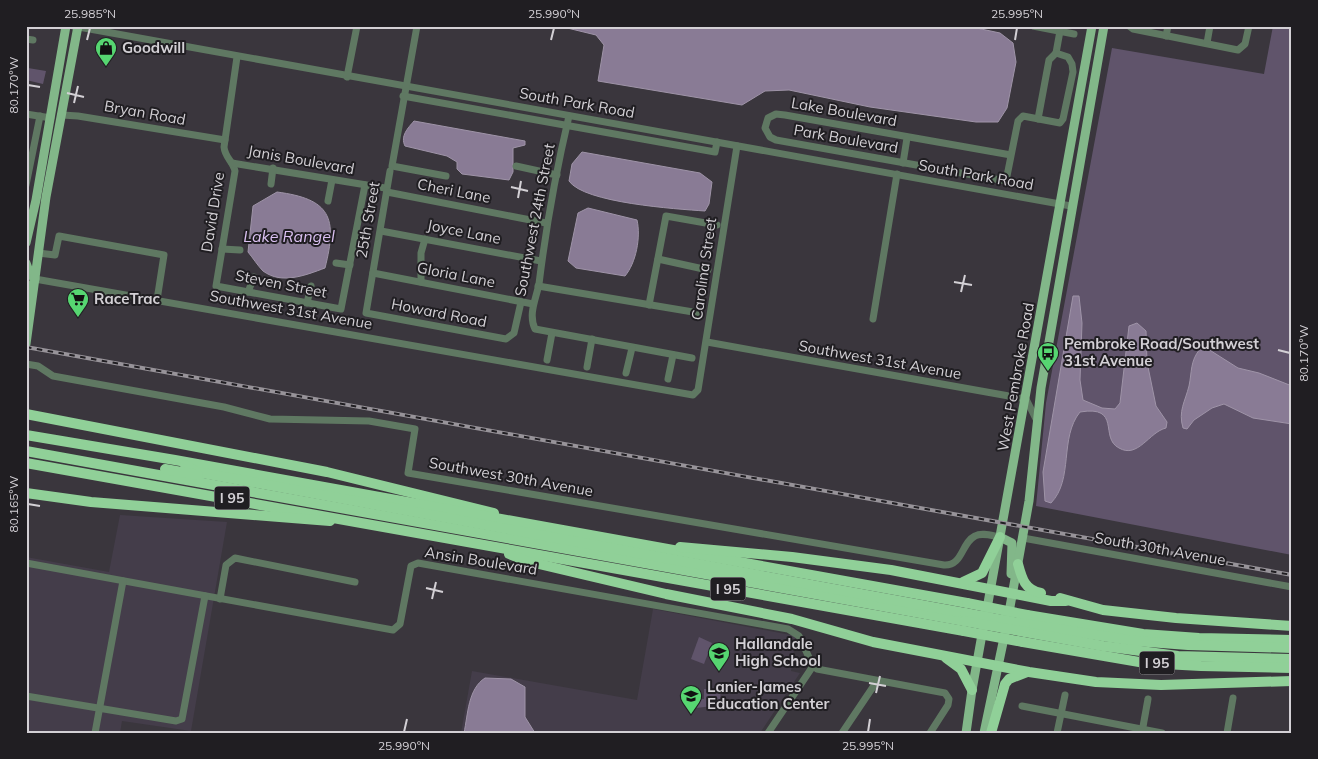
<svg xmlns="http://www.w3.org/2000/svg" width="1318" height="759" font-family="Mulish,sans-serif">
	<style>
		.built { fill: #443d4a }
		.green { fill: #60546b }
		.water { fill: #897b95; stroke: #9f94a8 }
		.lines { fill: none; stroke-linecap: round; stroke-linejoin: round }
		.minor { stroke: #5f7862; stroke-width: 7 }
		.major { stroke: #82b789; stroke-width: 9 }
		.highway { stroke: #90d098; stroke-width: 10 }
		.rail-casing { stroke: #979399; stroke-width: 4 }
		.rail { stroke: #201e22; stroke-width: 2; stroke-dasharray: 5.5; stroke-linecap: butt }
		.highway-bridge { stroke: #90d098; stroke-width: 10 }
		.ticks { fill: none; stroke: #d3d0d5; stroke-width: 2 }
		.labels { text-anchor: middle; stroke-width: 4; stroke-linejoin: round; paint-order: stroke }
		.shield { fill: #201e22; stroke: #9d9b9f; stroke-width: 1 }
		.shield-label { font-size: 14px; font-weight: bold; fill: #d3d0d5 }
		.poi-label { font-size: 15px; font-weight: bold; fill: #d3d0d5; stroke: #201e22; text-anchor: start }
		.street-label { font-size: 15px; fill: #d3d0d5; stroke: #201e22 }
		.water-label { font-size: 16px; font-style: italic; fill: #dbc1f2; stroke: #201e22 }
		.neatline { fill: none; stroke: #d3d0d5; stroke-width: 2 }
		.ticks-label { font-size: 12px; text-anchor: middle; fill: #d3d0d5 }
	</style>
	<rect width="100%" height="100%" fill="#3a363d"/>
	<!-- built -->
	<g class="built">
		<path d="M120,515L227,522L191,731L122,721L120,733H26V557L109,572Z"/>
		<path d="M653,609L796,636L791,671L800,673L760,733H461L472,671L637,700Z"/>
	</g>
	<!-- green -->
	<g class="green">
		<path d="M1273,26H1292V555L1036,506L1046,403L1112,48L1264,74Z"/>
		<path d="M28,68L46,71L43,84L26,80Z"/>
		<path d="M699,637L712,643L704,664L691,659Z"/>
		<path d="M704,689H720L721,705L696,708V699H704Z"/>
	</g>
	<!-- water -->
	<g class="water">
		<path d="M559,26H967L1000,33L1013,43L1016,62L1007,108L998,122H976L870,107L789,90L765,91L742,105L598,81L604,45L596,35Z"/>
		<path d="M414,121L525,141V145L513,148V172L509,180L462,174L457,169V162L447,156L405,146C400,136 408,128 414,121Z"/>
		<path d="M582,152L700,173L712,182L709,204L705,211C676,209 584,203 569,181L572,164Z"/>
		<path d="M277,192C330,199 338,217 325,268C306,275 282,285 263,271C258,266 253,258 248,252L253,206Z"/>
		<path d="M588,208L637,220C641,237 636,263 625,276L576,268L568,261L578,213Z"/>
		<path d="M1073,296H1079L1082,323L1080,380L1083,400L1102,408L1115,409L1120,403L1129,326L1137,323L1146,331L1147,362L1156,406L1167,422L1166,428C1149,432 1138,459 1119,448C1099,438 1122,405 1080,412C1059,438 1074,479 1051,503L1045,501L1043,472Z"/>
		<path d="M1200,349H1208L1238,368L1259,373L1292,386V424L1253,418L1224,404L1212,408L1194,420L1187,429L1183,428C1178,411 1185,402 1189,386C1192,372 1190,361 1200,349Z"/>
		<path d="M485,678L511,679L525,687V717L535,733H464C468,714 468,689 485,678Z"/>
	</g>
	<g class="lines">
		<!-- minor -->
		<g class="minor">
			<path d="M73,26L1071,206"/>
			<path d="M417,26L392,166L446,176"/>
			<path d="M1033,26L1074,34"/>
			<path d="M1129,26L1133,29L1238,50L1245,44L1249,26"/>
			<path d="M1166,36L1168,26"/>
			<path d="M26,39L33,40"/>
			<path d="M1207,43L1210,26"/>
			<path d="M1056,53L1060,31"/>
			<path d="M237,57L224,147C225,158 233,161 235,171L216,286L341,309L365,185"/>
			<path d="M347,77L357,26"/>
			<path d="M403,96L715,152L717,142"/>
			<path d="M26,114L51,118"/>
			<path d="M62,115L78,116L225,140"/>
			<path d="M569,116C556,171 546,227 539,284C536,299 528,314 535,329L692,358"/>
			<path d="M1038,119L1049,60L1056,53"/>
			<path d="M1011,155L785,115L776,114L768,118L765,128L770,137L776,140L1006,181L1018,121L1023,116L1060,123L1063,119L1073,72L1072,64L1068,57L1056,53"/>
			<path d="M232,163L385,188"/>
			<path d="M903,163L907,138"/>
			<path d="M516,166L557,175"/>
			<path d="M390,171L366,313L506,339L514,333L521,302"/>
			<path d="M271,184L273,168"/>
			<path d="M26,185L40,116"/>
			<path d="M387,192L546,223"/>
			<path d="M328,201L332,180"/>
			<path d="M381,231L541,261"/>
			<path d="M222,249L240,250"/>
			<path d="M38,253L55,255L59,236L164,255L157,300"/>
			<path d="M658,259L708,270"/>
			<path d="M336,263L350,265"/>
			<path d="M373,273L533,304"/>
			<path d="M35,279L693,395L698,390L737,146"/>
			<path d="M421,282V253L425,239"/>
			<path d="M538,286L699,313"/>
			<path d="M248,292L254,277"/>
			<path d="M307,303L311,286"/>
			<path d="M649,305L666,216L717,225"/>
			<path d="M873,319L897,174"/>
			<path d="M707,342L1026,399L1036,419"/>
			<path d="M547,360L552,333"/>
			<path d="M26,364L38,366L53,376L224,407L270,419L369,421L415,429L408,473L944,565C963,566 961,543 975,536C982,532 993,536 1000,537"/>
			<path d="M587,367L592,339"/>
			<path d="M626,373L632,348"/>
			<path d="M668,379L673,355"/>
			<path d="M1023,538L1292,587"/>
			<path d="M26,563L393,630L400,624L411,566L418,563L788,629L799,636L813,666"/>
			<path d="M220,599L226,565L235,558L355,582"/>
			<path d="M813,666L817,669L945,693L949,699L948,705L930,733"/>
			<path d="M26,696L176,721L182,719L205,596"/>
			<path d="M1022,706L1162,733"/>
			<path d="M1142,732L1148,699"/>
			<path d="M95,733L123,581"/>
			<path d="M768,733L813,666"/>
			<path d="M842,733L877,681"/>
			<path d="M1057,733L1065,695"/>
			<path d="M1227,733L1233,698"/>
		</g>
		<!-- major -->
		<g class="major">
			<path d="M26,243L36,200L66,26"/>
			<path d="M26,263L30,274L35,279"/>
			<path d="M26,283L30,300"/>
			<path d="M26,344L46,197L78,26"/>
			<path d="M1000,537L1012,543L1011,574"/>
			<path d="M986,614L1092,26"/>
			<path d="M1008,618L1029,501L1041,388L1104,26"/>
			<path d="M966,733L972,690L983,629"/>
			<path d="M984,733L1005,633"/>
		</g>
		<!-- highway -->
		<g class="highway">
			<path d="M26,414L327,472L494,513"/>
			<path d="M26,435L175,460L967,603"/>
			<path d="M26,451L964,621"/>
			<path d="M26,463L964,631"/>
			<path d="M185,465L197,472L965,613"/>
			<path d="M165,469L198,475"/>
			<path d="M26,493L91,502L330,521"/>
			<path d="M680,547L792,557L891,570L1051,601H1066"/>
			<path d="M509,554L526,561L666,594L792,619L873,642L1029,672L1096,682L1161,685L1292,681"/>
			<path d="M1018,564C1022,579 1025,590 1041,593"/>
			<path d="M963,582L982,573L1000,537"/>
			<path d="M1060,598L1103,610L1176,618L1292,626"/>
			<path d="M1027,615L1143,634L1199,638L1292,640"/>
			<path d="M1025,624L1135,641L1188,645L1292,648"/>
			<path d="M1025,632L1103,646L1178,656L1292,659"/>
			<path d="M1023,642L1145,663L1201,666L1292,668"/>
			<path d="M946,658L961,669L972,690"/>
			<path d="M991,733L1005,684L1009,679L1027,672"/>
		</g>
		<!-- rail casing -->
		<g class="rail-casing">
			<path id="rail" d="M26,347L1292,575"/>
		</g>
		<!-- rail -->
		<use href="#rail" class="rail"/>
		<!-- highway-bridge -->
		<g class="highway-bridge">
			<path d="M967,603L1027,615"/>
			<path d="M965,613L1025,624"/>
			<path d="M964,621L1025,632"/>
			<path d="M964,631L1023,642"/>
		</g>
	</g>
	<!-- ticks -->
	<path class="ticks" d="M87,40L90,28M551,40L554,28M1015,40L1017,28M28,85L40,87M67,93L84,97M74,103L78,86M511,187L528,191M518,198L521,181M954,282L972,285M961,292L965,275M1278,350L1290,353M28,504L40,506M426,588L443,592M432,599L436,582M869,683L886,686M876,693L880,676M404,732L407,719M868,732L870,719"/>
	<!-- icons -->
	<defs>
		<g id="shop-pin" transform="scale(1.125)"><path d="M0 17L-7.5 6A9.5 9.5 0 1 1 7.5 6Z" fill="#56d671" stroke="#201e22"/><path d="M-5-2.5h2.3a2.7 3.5 0 0 1 5.4 0H5L5.5 6h-11ZM-1.5-2.5h3a1.5 2.3 0 0 0-3 0Z" fill="#111"/></g>
		<g id="supermarket-pin" transform="scale(1.125)"><path d="M0 17L-7.5 6A9.5 9.5 0 1 1 7.5 6Z" fill="#56d671" stroke="#201e22"/><path d="M-6-5.5h2.5l.6 2H6L4.5 2H-2.5L-4.4-4H-6ZM-1.5 3.2a1.3 1.3 0 1 0 .1 0ZM3 3.2a1.3 1.3 0 1 0 .1 0Z" fill="#111"/></g>
		<g id="bus-pin" transform="scale(1.125)"><path d="M0 17L-7.5 6A9.5 9.5 0 1 1 7.5 6Z" fill="#56d671" stroke="#201e22"/><path d="M-5-6H5V4H4V6H2V4H-2V6H-4V4H-5ZM-3.5-4V0h7V-4ZM-3.5 1.2v1.5H-2V1.2ZM2 1.2v1.5H3.5V1.2Z" fill="#111"/></g>
		<g id="school-pin" transform="scale(1.125)"><path d="M0 17L-7.5 6A9.5 9.5 0 1 1 7.5 6Z" fill="#56d671" stroke="#201e22"/><path d="M0-5L7-2L0 1L-7-2ZM-4 1L0 2.5L4 1V4Q0 6-4 4Z" fill="#111"/></g>
	</defs>
	<g fill-rule="evenodd">
		<use href="#shop-pin" x="106" y="48"/>
		<use href="#supermarket-pin" x="78" y="299"/>
		<use href="#bus-pin" x="1048" y="353"/>
		<use href="#school-pin" x="719" y="653"/>
		<use href="#school-pin" x="691" y="696"/>
	</g>
	<g class="labels">
		<!-- shield labels -->
		<g class="shield">
			<rect x="214.5" y="486.5" width="35" height="23" rx="4"/>
			<rect x="710.5" y="577.5" width="35" height="23" rx="4"/>
			<rect x="1139.5" y="651.5" width="35" height="23" rx="4"/>
		</g>
		<g class="shield-label">
			<text x="232" y="503">I 95</text>
			<text x="728" y="594">I 95</text>
			<text x="1157" y="668">I 95</text>
		</g>
		<!-- poi labels -->
		<g class="poi-label">
			<text x="122" y="53">Goodwill</text>
			<text x="94" y="304">RaceTrac</text>
			<text x="1064" y="349">Pembroke Road/Southwest<tspan x="1064" dy="17">31st Avenue</tspan></text>
			<text x="735" y="649">Hallandale<tspan x="735" dy="17">High School</tspan></text>
			<text x="707" y="692">Lanier-James<tspan x="707" dy="17">Education Center</tspan></text>
		</g>
		<!-- street labels -->
		<g class="street-label">
			<text transform="translate(577 103) rotate(10)" y="5">South Park Road</text>
			<text transform="translate(844 112) rotate(10)" y="5">Lake Boulevard</text>
			<text transform="translate(145 113) rotate(10)" y="5">Bryan Road</text>
			<text transform="translate(846 139) rotate(10)" y="5">Park Boulevard</text>
			<text transform="translate(301 160) rotate(10)" y="5">Janis Boulevard</text>
			<text transform="translate(976 175) rotate(10)" y="5">South Park Road</text>
			<text transform="translate(454 191) rotate(11)" y="5">Cheri Lane</text>
			<text transform="translate(213 212) rotate(-81)" y="5">David Drive</text>
			<text transform="translate(368 220) rotate(-80)" y="5">25th Street</text>
			<text transform="translate(535 220) rotate(-79)" y="5">Southwest 24th Street</text>
			<text transform="translate(464 232) rotate(11)" y="5">Joyce Lane</text>
			<text transform="translate(704 269) rotate(-82)" y="5">Carolina Street</text>
			<text transform="translate(456 275) rotate(11)" y="5">Gloria Lane</text>
			<text transform="translate(281 284) rotate(11)" y="5">Steven Street</text>
			<text transform="translate(291 310) rotate(10)" y="5">Southwest 31st Avenue</text>
			<text transform="translate(439 313) rotate(11)" y="5">Howard Road</text>
			<text transform="translate(880 360) rotate(10)" y="5">Southwest 31st Avenue</text>
			<text transform="translate(1016 377) rotate(-80)" y="5">West Pembroke Road</text>
			<text transform="translate(511 477) rotate(10)" y="5">Southwest 30th Avenue</text>
			<text transform="translate(1160 549) rotate(10)" y="5">South 30th Avenue</text>
			<text transform="translate(481 561) rotate(9)" y="5">Ansin Boulevard</text>
		</g>
		<!-- water labels -->
		<g class="water-label">
			<text x="289" y="242">Lake Rangel</text>
		</g>
	</g>
	<!-- border -->
	<rect width="1318" height="759" fill="none" stroke="#201e22" stroke-width="55"/>
	<rect x="28" y="28" width="1262" height="704" class="neatline"/>
	<g class="ticks-label">
		<text x="90" y="18">25.985°N</text>
		<text x="554" y="18">25.990°N</text>
		<text x="1017" y="18">25.995°N</text>
		<text transform="translate(14 85) rotate(-90)" y="4">80.170°W</text>
		<text transform="translate(1304 353) rotate(-90)" y="4">80.170°W</text>
		<text transform="translate(14 504) rotate(-90)" y="4">80.165°W</text>
		<text x="404" y="750">25.990°N</text>
		<text x="868" y="750">25.995°N</text>
	</g>
</svg>
